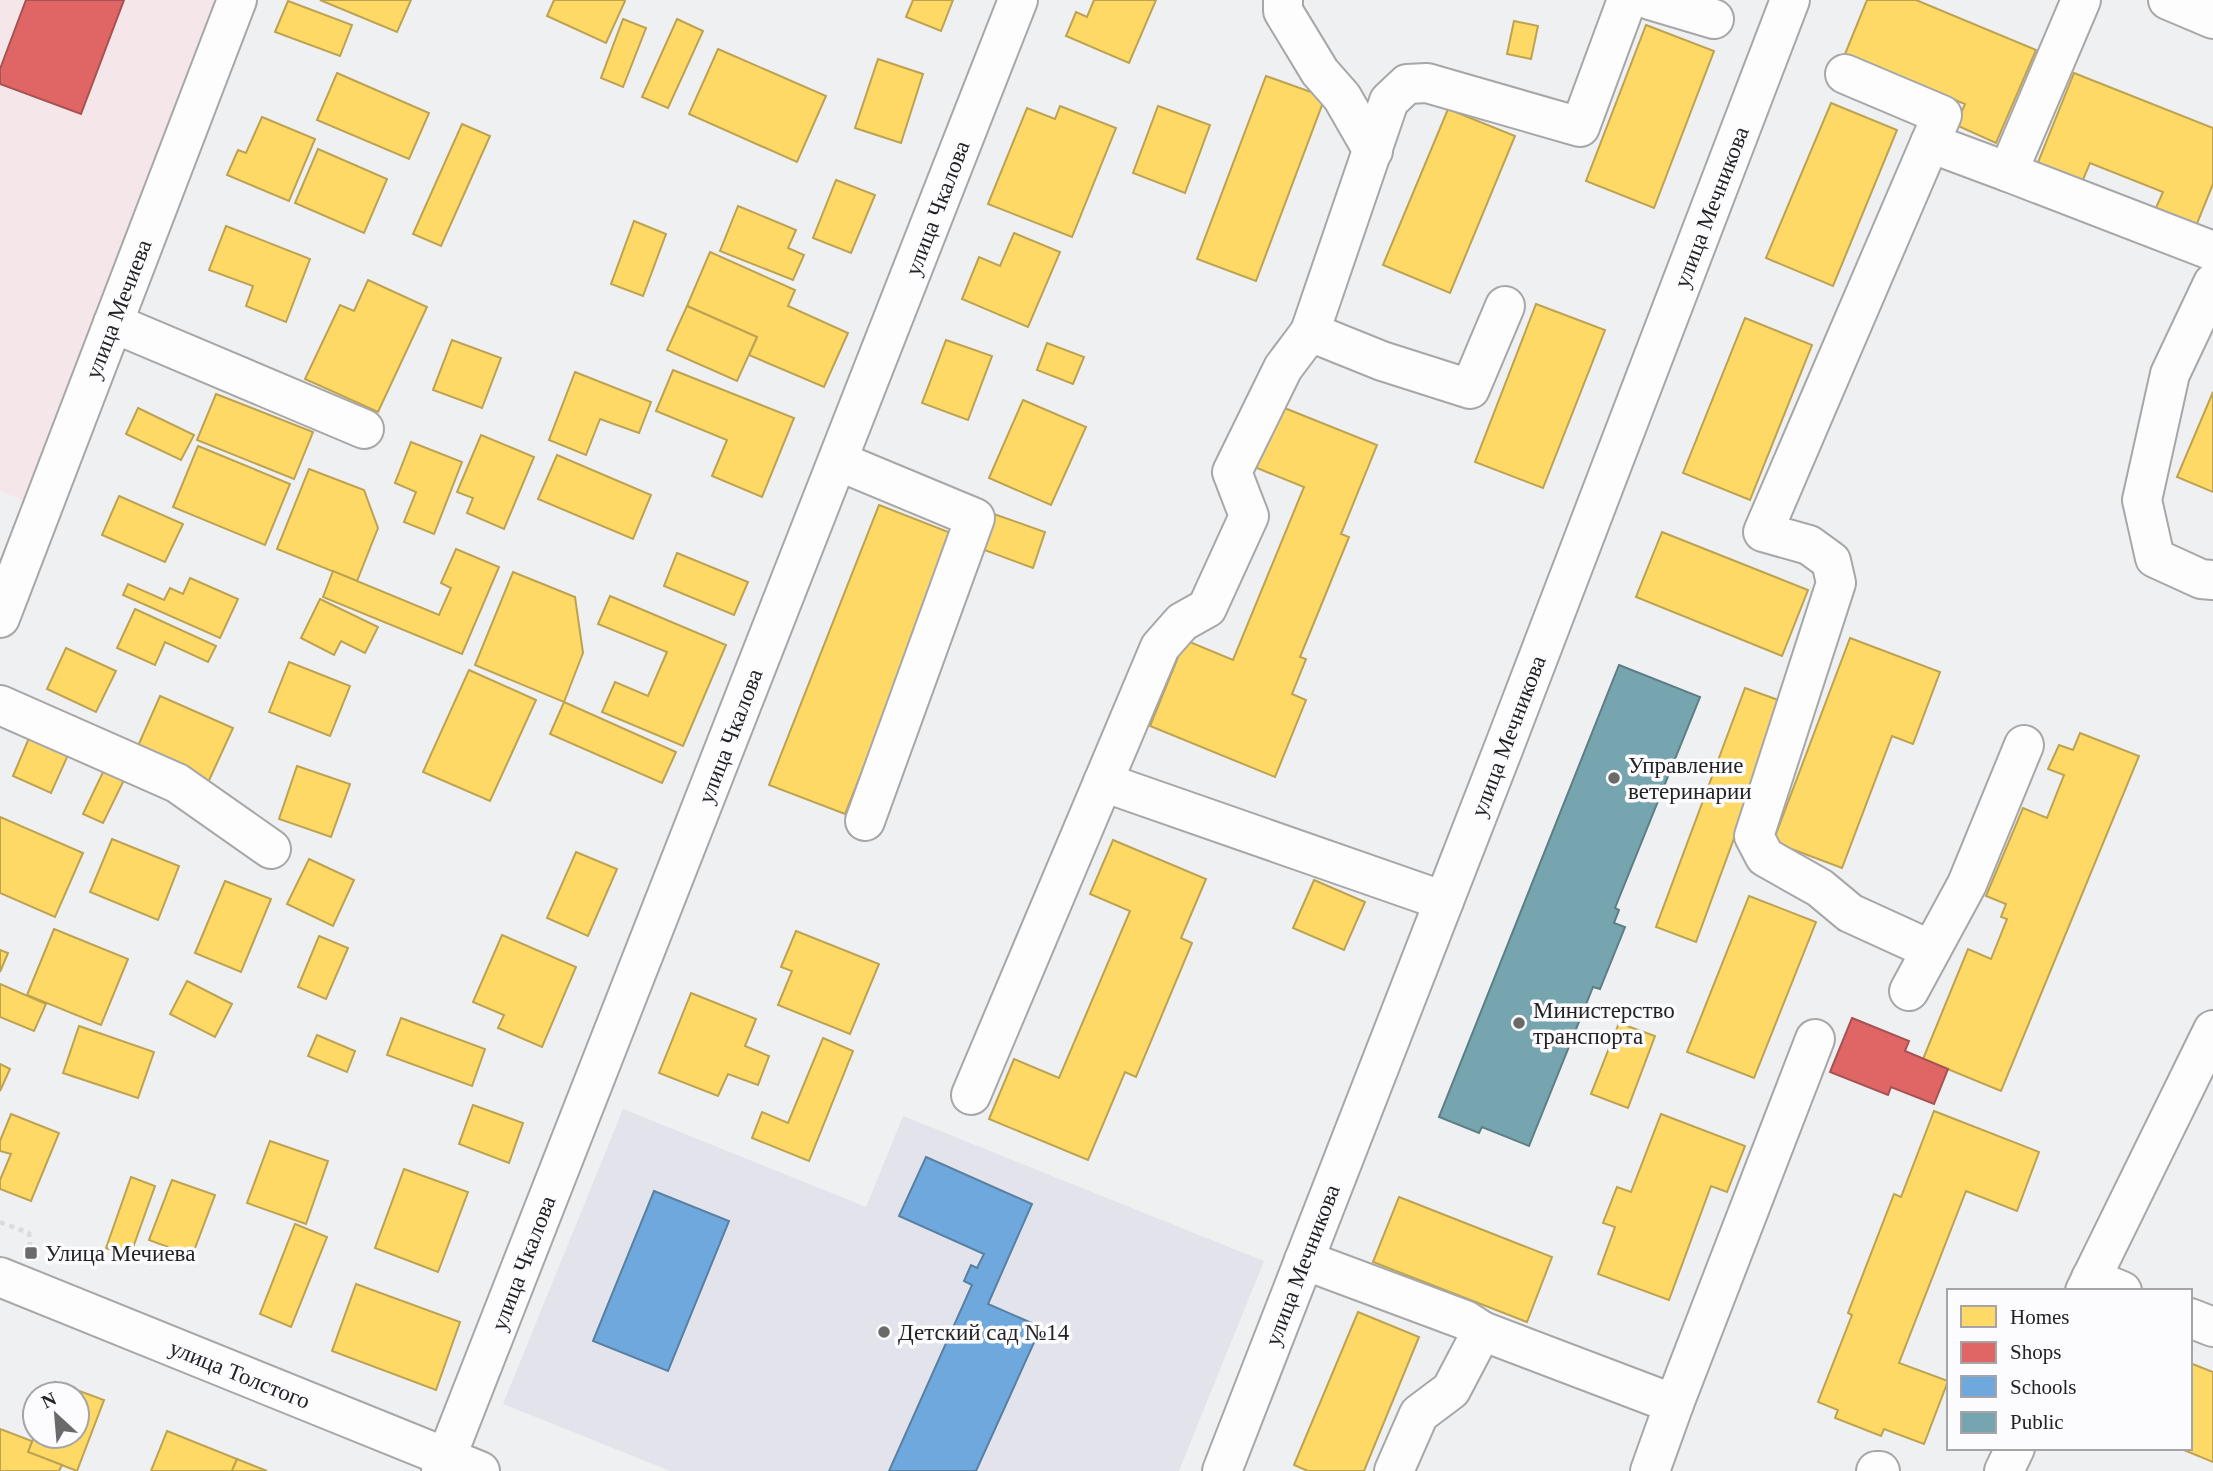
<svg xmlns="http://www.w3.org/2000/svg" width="2213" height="1471" font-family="Georgia,serif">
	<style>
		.commercial { fill: #f4e6e9 }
		.built { fill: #e3e4eb }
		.homes { fill: #ffd966; stroke: #bda252; stroke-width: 2 }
		.shops { fill: #e06666; stroke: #a75252; stroke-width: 2 }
		.schools { fill: #6fa8dc; stroke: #5880a4; stroke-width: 2 }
		.public { fill: #76a5af; stroke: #5d7e85; stroke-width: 2 }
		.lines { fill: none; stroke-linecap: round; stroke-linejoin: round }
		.minor-casing { stroke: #a7a7a8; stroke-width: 42 }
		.path { stroke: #dbdbdc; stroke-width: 4.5; stroke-dasharray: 5 5; stroke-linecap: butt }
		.minor { stroke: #fdfdfd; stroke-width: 38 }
		.poi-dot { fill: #6a6a6b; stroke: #fcfcff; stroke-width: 2.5 }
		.labels { text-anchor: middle; stroke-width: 7; stroke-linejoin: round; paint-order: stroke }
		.street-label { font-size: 23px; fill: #222223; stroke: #fcfcff }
		.poi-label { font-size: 23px; fill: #222223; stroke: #fcfcff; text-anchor: start }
	</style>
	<rect width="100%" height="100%" fill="#eff0f1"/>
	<!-- commercial -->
	<path class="commercial" d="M0,0H237L42,508L0,491Z"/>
	<!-- built -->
	<path class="built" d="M623,1109L866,1207L903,1116L1264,1261L1179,1471H670L503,1404Z"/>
	<!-- homes -->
	<g class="homes">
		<path d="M320,0H411L397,32Z"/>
		<path d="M554,0H624L625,1L606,43L547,16Z"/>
		<path d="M913,0H953L941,31L906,17Z"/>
		<path d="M1094,0H1156L1129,63L1066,36L1076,12L1087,17Z"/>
		<path d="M1867,0H1916L2036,50L1996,143L1956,125L1965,104L1845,54Z"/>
		<path d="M288,1L352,25L340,56L275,32Z"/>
		<path d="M623,19L646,28L623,87L601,78Z"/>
		<path d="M677,19L703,31L668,108L642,97Z"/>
		<path d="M1514,21L1538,26L1531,59L1507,54Z"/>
		<path d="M1646,25L1714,51L1654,208L1586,181Z"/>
		<path d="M718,49L826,96L797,162L689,114Z"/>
		<path d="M878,59L923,74L901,143L855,128Z"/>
		<path d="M337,73L429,113L409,159L317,120Z"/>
		<path d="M2074,73L2213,128V184L2196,226L2155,210L2163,192L2090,163L2082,182L2037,165Z"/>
		<path d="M1266,76L1325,97L1256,281L1197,259Z"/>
		<path d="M1831,103L1897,130L1833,286L1766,258Z"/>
		<path d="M1060,106L1116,128L1072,237L988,204L1027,108L1055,119Z"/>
		<path d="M1158,106L1210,125L1185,193L1133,173Z"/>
		<path d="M1448,109L1515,136L1450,293L1383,265Z"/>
		<path d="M262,117L315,139L289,201L227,175L238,150L246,153Z"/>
		<path d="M462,124L490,136L441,246L413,234Z"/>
		<path d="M318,149L387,179L364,233L295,203Z"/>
		<path d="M836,180L875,195L851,253L813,238Z"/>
		<path d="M738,206L796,230L788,248L804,255L793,280L720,251Z"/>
		<path d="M634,221L666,234L643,296L611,284Z"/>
		<path d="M226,226L310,259L286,322L246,306L253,286L209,270Z"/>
		<path d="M1014,233L1060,252L1028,327L962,299L979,257L1000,266Z"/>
		<path d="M710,252L795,290L788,306L848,333L824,387L749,355L757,337L687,306Z"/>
		<path d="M368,280L427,307L378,412L305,379L340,305L354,311Z"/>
		<path d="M1536,304L1605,330L1543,488L1475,462Z"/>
		<path d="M687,306L757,337L737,381L667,350Z"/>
		<path d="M1745,318L1812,345L1750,500L1683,473Z"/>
		<path d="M452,340L501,358L482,408L433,390Z"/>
		<path d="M946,340L992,356L968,420L922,403Z"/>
		<path d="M1047,343L1084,357L1073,384L1037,370Z"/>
		<path d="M673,370L794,418L762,497L712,476L727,440L656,411Z"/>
		<path d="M575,372L651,402L639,433L600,419L586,455L549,440Z"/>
		<path d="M2213,392V492L2177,477Z"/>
		<path d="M216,394L313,432L294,479L197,440Z"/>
		<path d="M1023,400L1086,427L1051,505L989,478Z"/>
		<path d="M1277,405L1377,445L1341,534L1349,537L1300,657L1306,659L1292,694L1306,700L1275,777L1150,726L1185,640L1233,660L1304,487L1252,466Z"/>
		<path d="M138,408L194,435L181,460L126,434Z"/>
		<path d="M481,435L534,457L504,529L467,513L473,498L457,492Z"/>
		<path d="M411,442L462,462L434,534L404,522L416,492L395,483Z"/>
		<path d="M198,446L290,484L265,545L173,507Z"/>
		<path d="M557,455L651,495L633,539L538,499Z"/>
		<path d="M309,469L364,490L378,528L357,581L277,549Z"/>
		<path d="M119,496L183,524L165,562L102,535Z"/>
		<path d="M879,505L956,535L845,814L769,785Z"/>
		<path d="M991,513L1045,532L1033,568L979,548Z"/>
		<path d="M1662,532L1808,590L1782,656L1636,597Z"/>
		<path d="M456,549L499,567L462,654L323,597L333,571L439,615L451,588L441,583Z"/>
		<path d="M677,553L748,582L734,615L664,586Z"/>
		<path d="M513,572L575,597L583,653L564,702L475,665Z"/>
		<path d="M190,578L238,599L220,638L123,595L128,584L164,600L170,588L183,594Z"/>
		<path d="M610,596L726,645L683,746L602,712L615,682L648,696L667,652L598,624Z"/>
		<path d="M320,599L378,627L365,653L341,641L334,655L301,638Z"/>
		<path d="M135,609L216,646L208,662L165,642L155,665L117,648Z"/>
		<path d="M1850,638L1940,672L1913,744L1892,736L1842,868L1773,842Z"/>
		<path d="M66,648L116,671L96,712L47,689Z"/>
		<path d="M289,662L350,686L330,736L269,712Z"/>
		<path d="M469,670L536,700L490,801L423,772Z"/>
		<path d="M1745,688L1784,702L1696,942L1656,927Z"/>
		<path d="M160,696L233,728L206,787L134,755Z"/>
		<path d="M564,702L676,752L662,783L550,734Z"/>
		<path d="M2080,733L2139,756L2001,1091L1923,1059L1968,949L1991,959L2007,919L2001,917L2006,904L1986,896L2023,808L2047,818L2064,775L2048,769L2059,745L2073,750Z"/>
		<path d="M29,738L68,755L51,793L13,776Z"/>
		<path d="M297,766L350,784L331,837L279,819Z"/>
		<path d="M104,770L124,780L103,823L83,814Z"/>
		<path d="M0,817L83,853L55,917L0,893Z"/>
		<path d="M112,839L179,866L158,920L90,892Z"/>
		<path d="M1113,840L1206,879L1181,938L1192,943L1136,1077L1125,1072L1088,1160L989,1119L1014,1059L1059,1078L1130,911L1090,894Z"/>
		<path d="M576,852L617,869L588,936L547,918Z"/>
		<path d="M309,859L354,880L333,926L287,904Z"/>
		<path d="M1314,880L1365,902L1344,950L1293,928Z"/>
		<path d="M225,881L271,899L241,972L195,953Z"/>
		<path d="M1749,896L1816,922L1754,1078L1687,1052Z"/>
		<path d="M54,929L128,959L101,1025L27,995Z"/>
		<path d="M796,931L879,964L850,1034L778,1005L792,971L781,967Z"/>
		<path d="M502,935L576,967L542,1047L498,1028L504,1015L473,1002Z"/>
		<path d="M319,936L348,948L326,999L298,987Z"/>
		<path d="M0,950L8,953L0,972Z"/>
		<path d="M187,981L232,1004L215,1037L170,1014Z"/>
		<path d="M0,984L46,1004L34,1031L0,1017Z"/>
		<path d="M691,993L756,1019L745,1046L769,1056L758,1085L728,1074L718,1096L659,1073Z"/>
		<path d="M401,1018L485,1049L472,1086L387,1055Z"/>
		<path d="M1619,1023L1655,1036L1628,1108L1591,1094Z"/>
		<path d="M79,1026L154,1052L138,1098L63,1073Z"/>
		<path d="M317,1035L355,1051L347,1072L308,1056Z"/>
		<path d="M823,1038L853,1051L809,1161L752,1138L762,1112L788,1123Z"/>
		<path d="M0,1064L10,1069L0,1091Z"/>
		<path d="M473,1105L523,1123L509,1163L459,1144Z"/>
		<path d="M1934,1111L2039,1152L2017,1211L1966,1191L1899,1363L1948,1381L1924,1444L1884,1429L1881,1436L1835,1418L1838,1410L1818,1402L1852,1315L1848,1313L1894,1194L1901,1197Z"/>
		<path d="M11,1114L59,1133L31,1201L0,1189V1180L11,1154L0,1151V1141Z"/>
		<path d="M1661,1114L1745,1146L1727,1192L1711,1186L1669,1300L1598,1274L1615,1227L1603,1223L1617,1187L1631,1192Z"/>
		<path d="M270,1141L328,1161L306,1224L247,1203Z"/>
		<path d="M404,1169L468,1192L438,1272L375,1248Z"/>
		<path d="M131,1177L155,1186L130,1256L106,1248Z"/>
		<path d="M172,1180L215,1195L192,1256L149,1240Z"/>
		<path d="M1399,1197L1552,1257L1527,1322L1373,1262Z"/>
		<path d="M295,1224L327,1237L291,1327L260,1314Z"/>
		<path d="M356,1284L460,1322L436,1390L332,1351Z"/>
		<path d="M1358,1312L1419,1337L1364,1471H1308L1294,1465Z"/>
		<path d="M2190,1363L2213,1372V1462L2179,1448H2190Z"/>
		<path d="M55,1382L104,1400L77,1471L28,1452L35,1434V1436H77V1394H50Z"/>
		<path d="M0,1429L32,1441L28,1452L62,1465L59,1471H0Z"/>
		<path d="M167,1431L237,1459L232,1471H151Z"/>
		<path d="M237,1459L267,1471H232Z"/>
	</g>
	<!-- shops -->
	<g class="shops">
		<path d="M26,0H124L81,114L0,84V69Z"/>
		<path d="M1852,1018L1909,1041L1905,1051L1948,1069L1934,1104L1891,1087L1888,1095L1830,1072Z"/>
	</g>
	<!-- schools -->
	<g class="schools">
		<path d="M926,1157L1032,1204L988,1304L1041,1327L976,1471H889L972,1285L964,1281L971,1265L977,1268L984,1254L899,1216Z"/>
		<path d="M654,1191L729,1221L668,1371L593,1341Z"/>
	</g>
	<!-- public -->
	<path class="public" d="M1619,665L1700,697L1615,908L1619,910L1614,923L1625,927L1600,989L1593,987L1529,1146L1482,1127L1479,1133L1439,1117Z"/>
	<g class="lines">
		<!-- minor casing -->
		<g class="minor-casing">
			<g id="minor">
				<path d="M1283,0V11L1320,72L1342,97L1373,151"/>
				<path d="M1650,0L1714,19"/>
				<path d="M2168,0L2213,19"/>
				<path d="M1845,74L1942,115L1763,532L1809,545L1831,561L1836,583L1754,836L1765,857L1820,888L1850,913L1931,950"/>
				<path d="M1930,143L2008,172L2081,0"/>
				<path d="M2008,172L2213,251"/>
				<path d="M2213,283L2170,374L2142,500L2155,558L2201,579L2213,580"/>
				<path d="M113,323L364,429"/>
				<path d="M1310,332L1389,101L1407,84L1427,83L1580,127L1627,0"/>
				<path d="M838,461L975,518L865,821"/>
				<path d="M0,618L237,0"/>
				<path d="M0,705L177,783L271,849"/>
				<path d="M1103,782L1444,901"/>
				<path d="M1909,991L1967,884L2024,745"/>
				<path d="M971,1095L1160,647L1182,622L1207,608L1249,516L1232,472L1283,368L1310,332L1382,361L1470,389L1505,306"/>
				<path d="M1304,1260L1465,1320L1482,1331"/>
				<path d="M0,1277L480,1471"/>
				<path d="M2091,1278L2122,1291"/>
				<path d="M2085,1291L2213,1030"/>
				<path d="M2190,1318L2213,1327"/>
				<path d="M1674,1404L1815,1039"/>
				<path d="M441,1471L1018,0"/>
				<path d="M1222,1471L1504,747L1790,0"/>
				<path d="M1394,1471L1419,1414L1451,1390L1482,1331L1674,1404L1650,1471"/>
				<path d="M1876,1471H1880"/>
				<path d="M2004,1471L2015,1448"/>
			</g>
		</g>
		<!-- path -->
		<path class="path" d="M0,1222L29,1233L30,1245"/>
		<!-- minor -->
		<use href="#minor" class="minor"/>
	</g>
	<!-- markers -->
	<g class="poi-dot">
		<circle cx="1614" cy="778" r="7"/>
		<circle cx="1519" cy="1023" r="7"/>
		<rect x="24" y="1246" width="14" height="14" rx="3.5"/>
		<circle cx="884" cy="1332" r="7"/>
	</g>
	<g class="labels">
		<!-- street labels -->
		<g class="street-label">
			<text transform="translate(1711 207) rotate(-69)" y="8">улица Мечникова</text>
			<text transform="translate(937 208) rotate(-69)" y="8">улица Чкалова</text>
			<text transform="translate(118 309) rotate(-69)" y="8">улица Мечиева</text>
			<text transform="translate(730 736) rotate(-69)" y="8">улица Чкалова</text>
			<text transform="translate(1508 736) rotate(-69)" y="8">улица Мечникова</text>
			<text transform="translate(523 1263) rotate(-69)" y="8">улица Чкалова</text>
			<text transform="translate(1302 1265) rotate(-69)" y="8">улица Мечникова</text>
			<text transform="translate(240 1374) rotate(22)" y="8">улица Толстого</text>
		</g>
		<!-- poi labels -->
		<g class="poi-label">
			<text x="1628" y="773">Управление<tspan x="1628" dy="26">ветеринарии</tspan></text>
			<text x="1533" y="1018">Министерство<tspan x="1533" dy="26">транспорта</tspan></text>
			<text x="45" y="1261">Улица Мечиева</text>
			<text x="898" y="1340">Детский сад №14</text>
		</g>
	</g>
	<!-- legend -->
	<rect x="1947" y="1289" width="245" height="161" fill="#fcfcff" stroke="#a5a5a7" stroke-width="2"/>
	<rect x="1961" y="1306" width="35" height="21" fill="#ffd966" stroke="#a5a5a7" stroke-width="2"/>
	<text x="2010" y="1324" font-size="21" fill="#222223">Homes</text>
	<rect x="1961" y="1342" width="35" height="21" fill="#e06666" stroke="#a5a5a7" stroke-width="2"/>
	<text x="2010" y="1359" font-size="21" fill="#222223">Shops</text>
	<rect x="1961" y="1376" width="35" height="21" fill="#6fa8dc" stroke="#a5a5a7" stroke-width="2"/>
	<text x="2010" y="1394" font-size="21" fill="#222223">Schools</text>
	<rect x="1961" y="1412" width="35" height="21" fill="#76a5af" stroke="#a5a5a7" stroke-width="2"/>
	<text x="2010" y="1429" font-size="21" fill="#222223">Public</text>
	<!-- north arrow -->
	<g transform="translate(56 1415) rotate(334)"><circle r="33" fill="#fcfcff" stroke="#a5a5a7" stroke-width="2"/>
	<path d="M0-5L12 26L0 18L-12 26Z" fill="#6a6a6b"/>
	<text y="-10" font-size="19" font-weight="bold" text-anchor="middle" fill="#222223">N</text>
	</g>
</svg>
